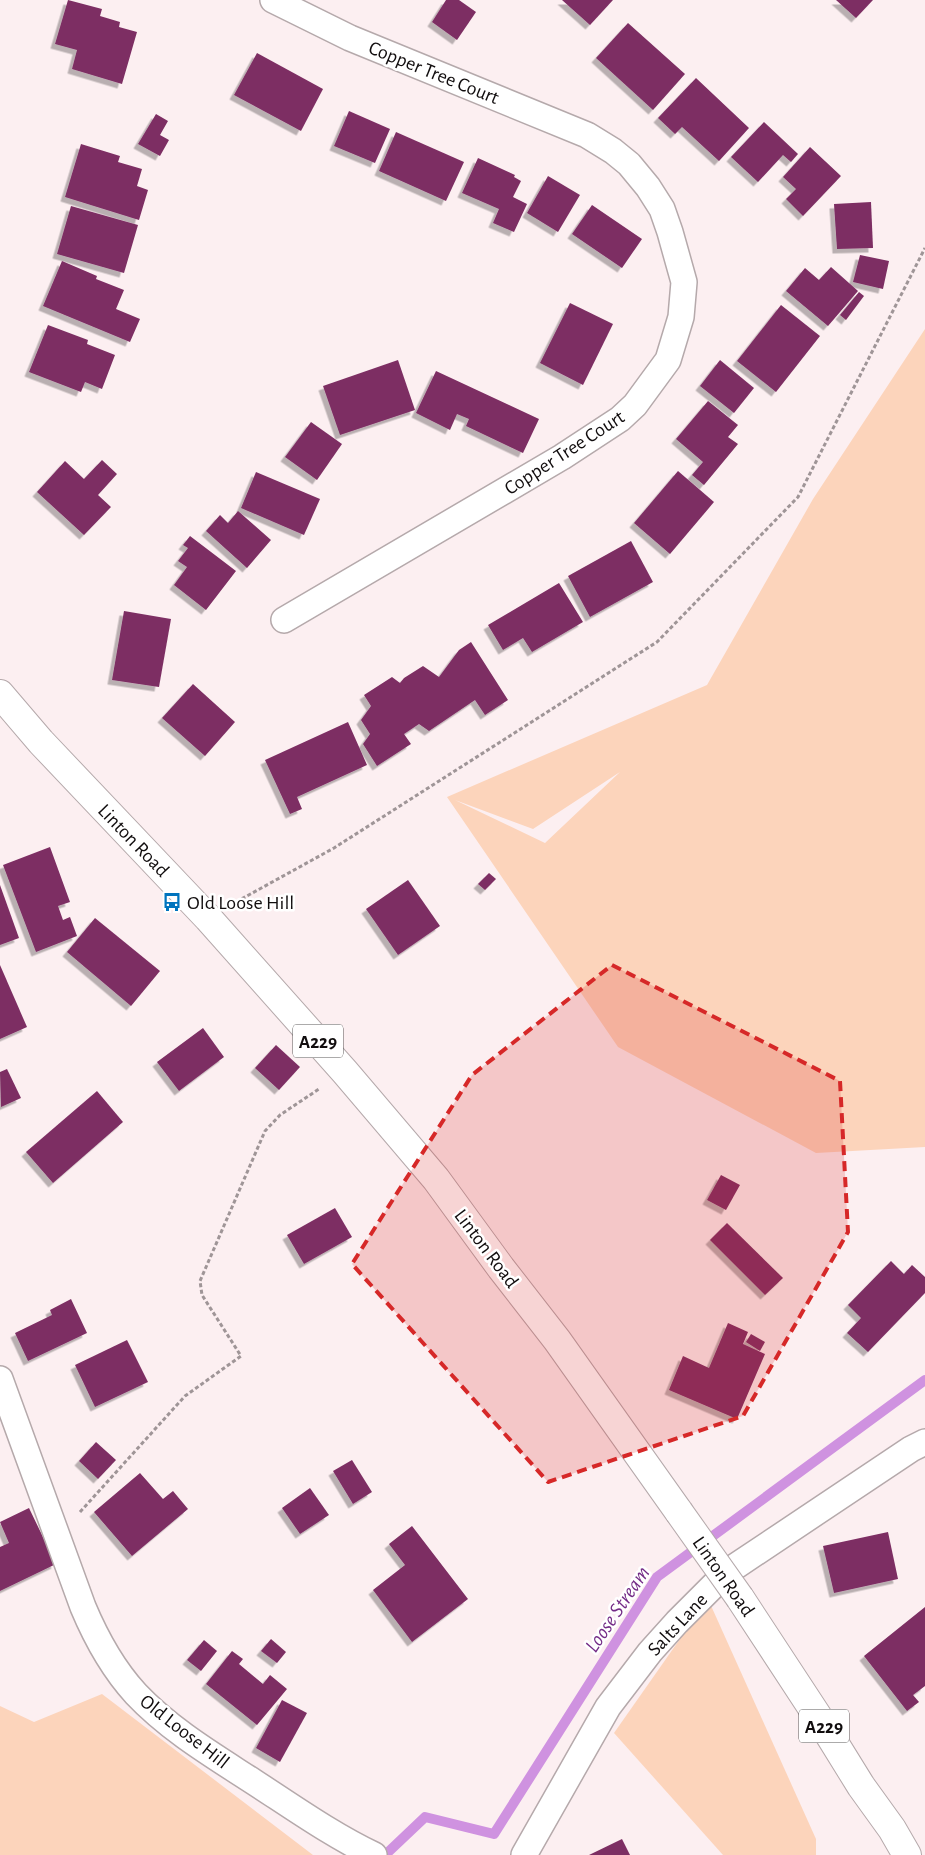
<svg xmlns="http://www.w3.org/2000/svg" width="925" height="1855" font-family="'Alegreya Sans',sans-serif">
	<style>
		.green { fill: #fcd4bb; fill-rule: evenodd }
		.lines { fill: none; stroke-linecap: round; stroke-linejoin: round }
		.stream { stroke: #cf92e0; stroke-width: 10 }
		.building { fill: #7d2e63; filter: url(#shadow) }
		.minor-casing { stroke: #b5a9ab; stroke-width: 28 }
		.trunk-casing { stroke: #b5a9ab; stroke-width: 30 }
		.path { stroke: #9f9597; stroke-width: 3; stroke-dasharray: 4 2.5; stroke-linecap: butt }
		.minor { stroke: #fff; stroke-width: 25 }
		.trunk { stroke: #fff; stroke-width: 28 }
		.trunk-bridge-casing { stroke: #b5a9ab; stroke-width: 30; stroke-linecap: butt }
		.trunk-bridge { stroke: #fff; stroke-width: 28 }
		.marked { fill: #d62828; fill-opacity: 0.2; stroke: #d62828; stroke-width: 4; stroke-dasharray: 10 6; stroke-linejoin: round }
		.labels { text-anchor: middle; stroke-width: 5; stroke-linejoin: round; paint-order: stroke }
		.shield { fill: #fff; stroke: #585656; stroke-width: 1 }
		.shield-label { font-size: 19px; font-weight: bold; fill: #110d0e }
		.street-label { font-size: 20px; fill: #110d0e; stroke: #fff }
		.poi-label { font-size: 20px; fill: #110d0e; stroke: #fff; text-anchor: start }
		.water-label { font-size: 21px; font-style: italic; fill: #742c87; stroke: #fff }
	</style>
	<defs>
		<filter id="shadow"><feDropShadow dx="-4.5" dy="4.5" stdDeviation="0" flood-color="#0004"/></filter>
	</defs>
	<rect width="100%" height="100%" fill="#fceff1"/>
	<!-- green -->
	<g class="green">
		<path d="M925,329V1147L816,1153L618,1047L447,797L707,685L813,499ZM620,772L545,843L455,800L533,829Z"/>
		<path d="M708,1599L816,1839V1855H723L614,1733Z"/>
		<path d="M102,1694L313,1855H0V1706L34,1722Z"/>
	</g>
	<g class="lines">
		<!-- stream -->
		<path class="stream" d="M385,1855L425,1817L494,1834L657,1577L925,1380"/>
	</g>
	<!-- building -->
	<g class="building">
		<path d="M68,0L102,9L100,16L120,22L119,27L137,32L122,84L72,69L77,50L55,44Z"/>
		<path d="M446,0H459L476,12L457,40L432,22Z"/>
		<path d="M562,0H613L590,25Z"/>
		<path d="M836,0H873L856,18Z"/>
		<path d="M628,23L685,74L653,110L596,58Z"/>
		<path d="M257,53L323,89L301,131L234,95Z"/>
		<path d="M696,78L749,128L719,161L682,127L675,134L658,118Z"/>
		<path d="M349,111L390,129L375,163L334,146Z"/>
		<path d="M156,114L168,121L160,135L169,140L160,156L138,144Z"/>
		<path d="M764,122L798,154L791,162L783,155L758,182L731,157Z"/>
		<path d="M396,132L464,162L446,201L379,171Z"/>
		<path d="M81,144L120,156L118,162L142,169L137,186L148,190L139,220L65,197Z"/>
		<path d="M810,147L841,176L803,216L786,199L796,189L783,177Z"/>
		<path d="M478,158L515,175L514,177L521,181L513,197L527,204L514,232L493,223L499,209L462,193Z"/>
		<path d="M548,176L580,195L558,232L527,213Z"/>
		<path d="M871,202L873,248L837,249L834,204Z"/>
		<path d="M592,205L642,239L622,268L572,234Z"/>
		<path d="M71,206L138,225L124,273L57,254Z"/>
		<path d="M860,255L889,261L883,289L853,282Z"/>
		<path d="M62,261L97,276L96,279L124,290L116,309L140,319L130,342L43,306Z"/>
		<path d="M831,267L858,291L828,326L786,291L805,268L819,280Z"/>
		<path d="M859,292L864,296L846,320L840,315Z"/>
		<path d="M570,303L613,324L583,385L540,363Z"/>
		<path d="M781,305L820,336L776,392L737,361Z"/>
		<path d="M48,325L88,340L87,344L115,355L102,389L85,382L81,392L29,372Z"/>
		<path d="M398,360L415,410L340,435L323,386Z"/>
		<path d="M720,360L754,388L734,413L700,386Z"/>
		<path d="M436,371L539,419L523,453L466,426L469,419L457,414L450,430L416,413Z"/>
		<path d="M708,401L738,425L728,437L738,444L704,485L692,475L703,462L676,439Z"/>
		<path d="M311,422L342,444L317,480L285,457Z"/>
		<path d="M102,460L117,474L98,495L111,507L84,535L37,492L65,461L84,479Z"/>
		<path d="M678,471L714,502L670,554L634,523Z"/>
		<path d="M256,472L320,499L304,535L241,508Z"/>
		<path d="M238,511L271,540L247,568L206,531L220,515L228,523Z"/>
		<path d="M190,536L236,571L206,610L174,585L187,567L178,561L188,548L183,545Z"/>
		<path d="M631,541L653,582L590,617L568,576Z"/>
		<path d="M559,583L583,622L532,652L523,638L503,650L488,625Z"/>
		<path d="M124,611L171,619L159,687L112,680Z"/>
		<path d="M471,642L508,700L485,715L475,700L429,731L419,724L404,734L411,744L377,766L363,744L370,734L361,720L371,706L364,695L392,677L400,683L404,678L423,666L439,677L459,650Z"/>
		<path d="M193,684L235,722L205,756L162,718Z"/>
		<path d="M348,722L367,765L297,797L302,809L290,814L265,760Z"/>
		<path d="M50,847L70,902L58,906L63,920L70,917L77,936L36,952L3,865Z"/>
		<path d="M489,873L496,879L485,890L478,884Z"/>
		<path d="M408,880L440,926L398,955L366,909Z"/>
		<path d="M0,885L19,938L0,945Z"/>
		<path d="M95,918L160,971L131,1006L67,952Z"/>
		<path d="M0,965L27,1027L0,1039Z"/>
		<path d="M203,1028L224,1057L179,1091L157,1062Z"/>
		<path d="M276,1045L300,1067L279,1090L255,1068Z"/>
		<path d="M7,1069L21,1098L1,1107L0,1072Z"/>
		<path d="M97,1091L123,1122L53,1183L26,1152Z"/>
		<path d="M721,1175L740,1185L726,1210L707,1200Z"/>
		<path d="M335,1208L352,1237L304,1264L287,1235Z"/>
		<path d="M727,1223L783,1278L765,1295L710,1240Z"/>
		<path d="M891,1261L904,1274L912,1265L925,1277V1293L868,1352L847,1333L861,1318L848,1305Z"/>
		<path d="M71,1299L87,1333L28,1361L15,1333L52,1315L50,1310Z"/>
		<path d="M728,1323L748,1332L743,1344L765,1354L737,1419L669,1390L683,1356L709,1368Z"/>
		<path d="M751,1334L765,1342L760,1351L746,1342Z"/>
		<path d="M127,1340L148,1382L95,1407L75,1365Z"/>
		<path d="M96,1442L116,1460L98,1479L79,1461Z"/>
		<path d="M352,1460L372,1492L353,1504L333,1471Z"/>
		<path d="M140,1473L163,1499L173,1491L188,1509L132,1556L94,1512Z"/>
		<path d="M310,1488L329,1515L300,1534L282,1508Z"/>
		<path d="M29,1508L56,1564L0,1591V1547L9,1543L0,1522Z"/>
		<path d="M412,1526L468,1599L412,1642L373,1590L405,1565L389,1544Z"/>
		<path d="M888,1532L898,1579L834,1593L823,1546Z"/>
		<path d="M925,1607V1686L913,1695L919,1702L907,1711L864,1656Z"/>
		<path d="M271,1639L286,1652L277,1663L261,1651Z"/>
		<path d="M204,1640L217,1651L201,1671L187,1660Z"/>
		<path d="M232,1651L243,1659L239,1664L263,1684L270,1675L287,1689L257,1725L206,1684Z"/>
		<path d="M282,1700L307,1713L280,1762L256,1748Z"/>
		<path d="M622,1839L630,1855H589Z"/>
	</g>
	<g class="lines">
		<!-- minor casing -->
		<g class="minor-casing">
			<g id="minor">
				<path d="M273,0L350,38L587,135L613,151L629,164L648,187L662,209L670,232L684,282L681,317L668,360L635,405L620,419L562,457L284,620"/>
				<path d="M0,1379L83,1607C96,1638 114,1670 136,1694C170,1730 214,1756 254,1782C294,1808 332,1835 374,1855"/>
				<path d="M524,1855L608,1707L650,1652L677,1622L727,1572L911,1449L925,1442"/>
			</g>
		</g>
		<!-- trunk casing -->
		<g class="trunk-casing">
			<g id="trunk">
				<path d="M0,694L41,742L208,918L345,1072L436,1179L501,1268L557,1340L679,1512"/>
				<path d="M740,1598L822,1723L861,1786L892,1829L907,1855"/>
			</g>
		</g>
		<!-- path -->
		<g class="path">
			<path d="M236,902L334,848L657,642L798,497L925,248"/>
			<path d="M80,1512L185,1396L241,1356L202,1295L200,1281L265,1131L280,1115L319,1089"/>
		</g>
		<!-- minor -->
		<use href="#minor" class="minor"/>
		<!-- trunk -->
		<use href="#trunk" class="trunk"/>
		<!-- trunk-bridge casing -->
		<g class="trunk-bridge-casing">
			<path id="trunk-bridge" d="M679,1512L740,1598"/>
		</g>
		<!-- trunk-bridge -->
		<use href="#trunk-bridge" class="trunk-bridge"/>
	</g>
	<!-- marked area -->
	<path class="marked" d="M612,965L840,1081L848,1232L743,1416L548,1482L352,1264L472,1075Z"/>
	<!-- icons -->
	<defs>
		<g id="bus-bare" transform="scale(1.5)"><path d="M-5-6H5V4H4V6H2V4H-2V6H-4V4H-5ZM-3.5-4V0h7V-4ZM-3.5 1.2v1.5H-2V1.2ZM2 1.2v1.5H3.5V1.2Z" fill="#0074be" stroke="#fff" stroke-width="2.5" paint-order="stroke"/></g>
	</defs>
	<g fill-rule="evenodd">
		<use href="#bus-bare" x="172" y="902"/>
	</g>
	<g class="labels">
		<!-- shield labels -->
		<g class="shield">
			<rect x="293" y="1024.5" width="50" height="33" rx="4"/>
			<rect x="799" y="1709.5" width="50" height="33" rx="4"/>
		</g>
		<g class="shield-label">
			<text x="318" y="1048">A229</text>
			<text x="824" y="1733">A229</text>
		</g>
		<!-- street labels -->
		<g class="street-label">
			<text transform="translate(434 72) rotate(22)" y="7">Copper Tree Court</text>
			<text transform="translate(564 452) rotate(-33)" y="7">Copper Tree Court</text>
			<text transform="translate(134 840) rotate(46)" y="7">Linton Road</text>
			<text transform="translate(487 1248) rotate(53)" y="7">Linton Road</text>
			<text transform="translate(724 1576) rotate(55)" y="7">Linton Road</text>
			<text transform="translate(677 1624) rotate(-47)" y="7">Salts Lane</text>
			<text transform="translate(185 1731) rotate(38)" y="7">Old Loose Hill</text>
		</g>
		<!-- poi labels -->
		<g class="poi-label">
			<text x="187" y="909">Old Loose Hill</text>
		</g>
		<!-- water labels -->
		<g class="water-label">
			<text transform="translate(617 1609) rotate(-56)" y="7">Loose Stream</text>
		</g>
	</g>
</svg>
